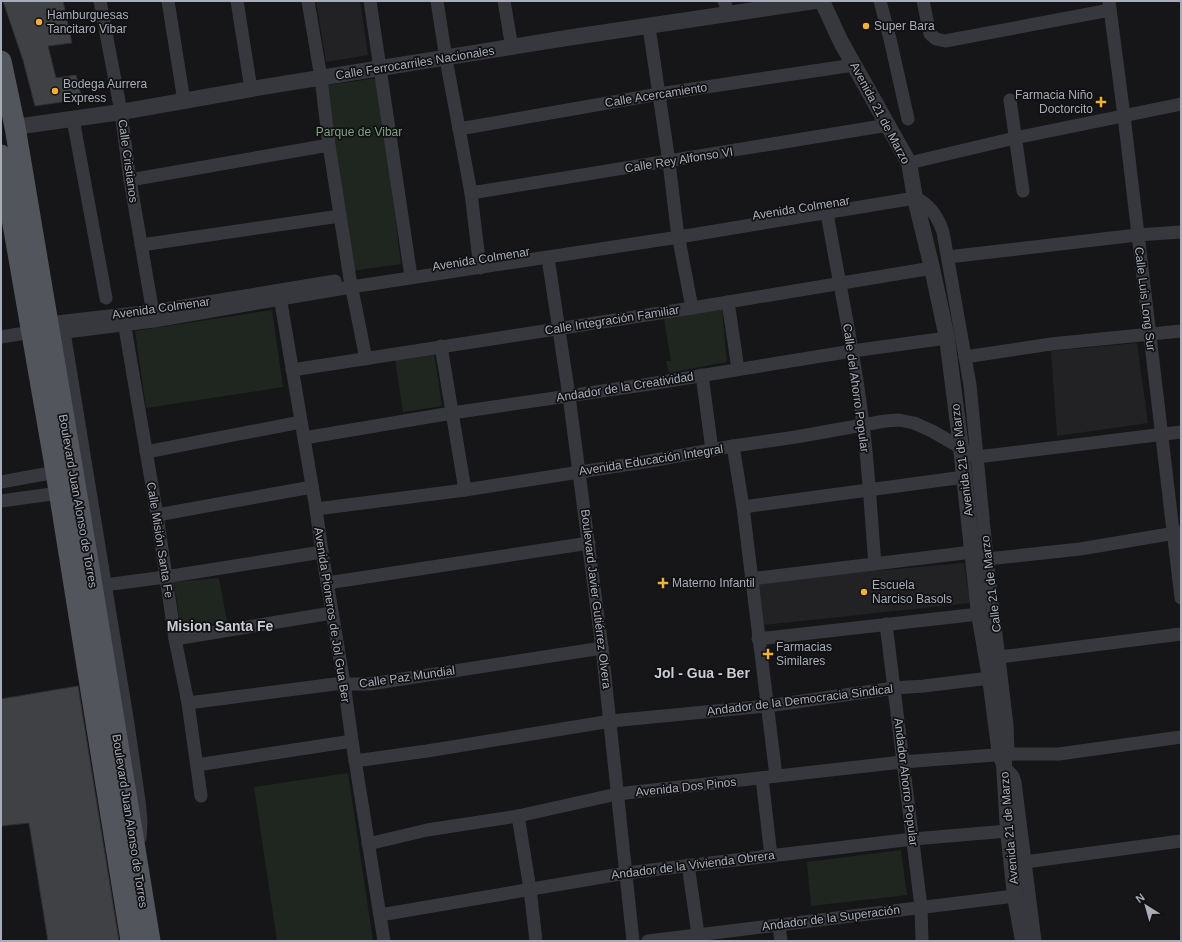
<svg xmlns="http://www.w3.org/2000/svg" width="1182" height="942" font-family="Arial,sans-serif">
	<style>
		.built { fill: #222225 }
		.green { fill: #1e261f }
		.building { fill: #404145; stroke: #303034 }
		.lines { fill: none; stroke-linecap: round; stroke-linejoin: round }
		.minor { stroke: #37383d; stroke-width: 13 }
		.tertiary { stroke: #37383d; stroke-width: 16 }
		.primary { stroke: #53555c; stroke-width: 21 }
		.poi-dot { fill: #f2b134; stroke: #111113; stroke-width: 1.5 }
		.labels { text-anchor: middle; stroke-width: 3.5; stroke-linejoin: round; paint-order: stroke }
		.poi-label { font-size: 12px; fill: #a8adb8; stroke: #111113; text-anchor: start }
		.street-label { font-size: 12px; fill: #a8adb8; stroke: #111113 }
		.park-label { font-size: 12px; fill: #7fa381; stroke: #111113 }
		.quarter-label { font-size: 14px; font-weight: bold; fill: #c9ccd4; stroke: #111113 }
	</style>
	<rect width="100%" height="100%" fill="#161618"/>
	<!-- built -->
	<g class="built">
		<path d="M316,1H360L368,55L326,62Z"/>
		<path d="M1137,343L1148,423L1057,436L1051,351Z"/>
		<path d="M964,563L970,603L764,625L758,581Z"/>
	</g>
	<!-- green -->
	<g class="green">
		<path d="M378,78L401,264L351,271L328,85Z"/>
		<path d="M722,309L727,362L669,373L666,361H671L664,319Z"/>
		<path d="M272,310L283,387L146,408L135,331Z"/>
		<path d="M434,353L442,406L403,412L395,359Z"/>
		<path d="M219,578L227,621L181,629L174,582Z"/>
		<path d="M348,773L373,941H277L254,787Z"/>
		<path d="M901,850L907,895L811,906L807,862Z"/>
	</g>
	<!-- building -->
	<g class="building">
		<path d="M3,1H63L72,43L48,46L56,78L76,75L82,99L35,106L23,60Z"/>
		<path d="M78,686L119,941H48L29,823L1,826V699Z"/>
	</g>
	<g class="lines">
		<!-- minor -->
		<g class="minor">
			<path d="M100,1L121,112L130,180L154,319"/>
			<path d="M168,1L184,101"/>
			<path d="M237,1L251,89"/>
			<path d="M308,1L321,78L329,145L350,279L366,359"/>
			<path d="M370,1L410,270"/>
			<path d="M437,1L446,59L471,193L480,268"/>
			<path d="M504,1L512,48"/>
			<path d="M724,1L729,14"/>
			<path d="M880,1L890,39L908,119"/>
			<path d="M923,1L930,34L936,39L945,41L1110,10"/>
			<path d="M1109,1L1124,116L1181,598"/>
			<path d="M649,27L669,162L677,229L692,308"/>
			<path d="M1010,100L1023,191"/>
			<path d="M73,119L106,298"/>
			<path d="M459,129L659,94L854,65"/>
			<path d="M909,163L1015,138L1181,104"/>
			<path d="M130,180L329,145"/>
			<path d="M471,193L888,125"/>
			<path d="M827,213C839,284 855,354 863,425C869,471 871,518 875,564"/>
			<path d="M141,245L340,216"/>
			<path d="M948,257L1137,235L1181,232"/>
			<path d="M548,258L569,396L602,648L633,941"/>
			<path d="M279,291L316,509L322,552L344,683L352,741L384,941"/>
			<path d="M728,302L738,369"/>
			<path d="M123,316L157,515L175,639L188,703L201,796"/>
			<path d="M48,323L153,311L335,281"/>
			<path d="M64,332L128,724L139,801L141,821L140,838"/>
			<path d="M50,334L154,321L351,287L679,237L915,198C930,204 938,217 943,232L970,385L987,559L1007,725L1008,754L1004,764"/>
			<path d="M1,337L32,332"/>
			<path d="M441,346L465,490"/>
			<path d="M965,357L1051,344L1181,331"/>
			<path d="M292,370L692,308L932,268"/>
			<path d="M702,375L712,450"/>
			<path d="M304,438L452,413L650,384L852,351L947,338"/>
			<path d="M733,446L743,507L776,776"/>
			<path d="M146,452L301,422"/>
			<path d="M1,482L56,472"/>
			<path d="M1,501L59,493"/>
			<path d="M743,507L964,477"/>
			<path d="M316,509L465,490L650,461L733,446L796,437L885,421L899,420L914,423L932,431L977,457L1181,432"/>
			<path d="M157,515L312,487"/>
			<path d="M987,559L1080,549L1181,532"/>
			<path d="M751,579L972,552"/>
			<path d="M327,583L589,543"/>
			<path d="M105,585L165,577L322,552"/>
			<path d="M886,624L921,907L922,941"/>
			<path d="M175,639L332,613"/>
			<path d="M758,639L979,614"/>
			<path d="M1000,657L1181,634"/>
			<path d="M188,703L335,684H370L602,648"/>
			<path d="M355,761L427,751L611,721L767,706L894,688L924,686L990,678"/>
			<path d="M197,765L352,741"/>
			<path d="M1004,767L1013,776L1015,782L1035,941"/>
			<path d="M762,778L771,856"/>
			<path d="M518,816L530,889L536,941"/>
			<path d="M368,844L427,830L518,816L617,794L902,762L1008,754H1059L1181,737"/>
			<path d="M1025,862L1181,841"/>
			<path d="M688,865L698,934"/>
			<path d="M380,915L626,873L913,839L1008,831"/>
			<path d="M779,925L781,941"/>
			<path d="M648,941L1015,896"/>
		</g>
		<!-- tertiary -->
		<g class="tertiary">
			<path d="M822,1L841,42L909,163L915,198L932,268L947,338L961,448L979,614L990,678L1000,755L1004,764L1008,831L1015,896L1023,941"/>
			<path d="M15,127L121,112L251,89L573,37L815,1"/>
		</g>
		<!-- primary -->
		<g class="primary">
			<path d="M1,61L15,127L92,585L150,941"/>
			<path d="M1,155L56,472L131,941"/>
		</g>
	</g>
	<!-- markers -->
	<g class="poi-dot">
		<circle cx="39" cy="22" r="4"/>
		<circle cx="866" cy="26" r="4"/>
		<circle cx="55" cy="91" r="4"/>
		<path d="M1099 96h4v4h4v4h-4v4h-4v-4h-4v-4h4z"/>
		<path d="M661 577h4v4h4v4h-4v4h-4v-4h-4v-4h4z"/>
		<circle cx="864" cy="592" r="4"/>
		<path d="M766 648h4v4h4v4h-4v4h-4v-4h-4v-4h4z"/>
	</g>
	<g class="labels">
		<!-- poi labels -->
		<g class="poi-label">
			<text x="47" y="19">Hamburguesas<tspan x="47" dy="14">Tancitaro Vibar</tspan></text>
			<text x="874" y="30">Super Bara</text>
			<text x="63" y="88">Bodega Aurrera<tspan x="63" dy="14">Express</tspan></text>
			<text x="1093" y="99" text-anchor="end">Farmacia Niño<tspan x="1093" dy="14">Doctorcito</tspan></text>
			<text x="672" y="587">Materno Infantil</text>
			<text x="872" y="589">Escuela<tspan x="872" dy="14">Narciso Basols</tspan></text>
			<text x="776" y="651">Farmacias<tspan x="776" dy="14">Similares</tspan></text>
		</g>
		<!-- street labels -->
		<g class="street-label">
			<text transform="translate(415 63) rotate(-9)" y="4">Calle Ferrocarriles Nacionales</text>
			<text transform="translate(656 95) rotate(-9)" y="4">Calle Acercamiento</text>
			<text transform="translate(880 113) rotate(62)" y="4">Avenida 21 de Marzo</text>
			<text transform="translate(679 160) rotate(-9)" y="4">Calle Rey Alfonso VI</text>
			<text transform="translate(128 161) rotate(82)" y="4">Calle Cristianos</text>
			<text transform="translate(801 208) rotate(-9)" y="4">Avenida Colmenar</text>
			<text transform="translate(481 259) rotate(-9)" y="4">Avenida Colmenar</text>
			<text transform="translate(1145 299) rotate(83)" y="4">Calle Luis Long Sur</text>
			<text transform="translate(161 308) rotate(-8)" y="4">Avenida Colmenar</text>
			<text transform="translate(612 320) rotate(-9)" y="4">Calle Integración Familiar</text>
			<text transform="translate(625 387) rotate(-9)" y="4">Andador de la Creatividad</text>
			<text transform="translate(856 388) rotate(82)" y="4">Calle del Ahorro Popular</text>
			<text transform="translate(651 460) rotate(-9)" y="4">Avenida Educación Integral</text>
			<text transform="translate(962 460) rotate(-97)" y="4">Avenida 21 de Marzo</text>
			<text transform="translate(78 501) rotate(80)" y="4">Boulevard Juan Alonso de Torres</text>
			<text transform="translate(160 540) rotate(81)" y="4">Calle Misión Santa Fe</text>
			<text transform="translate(991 584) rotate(-97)" y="4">Calle 21 de Marzo</text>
			<text transform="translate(596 599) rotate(83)" y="4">Boulevard Javier Gutiérrez Olvera</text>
			<text transform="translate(332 615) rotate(81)" y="4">Avenida Pioneros de Jol Gua Ber</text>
			<text transform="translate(407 677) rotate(-8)" y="4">Calle Paz Mundial</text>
			<text transform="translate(800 700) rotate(-7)" y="4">Andador de la Democracia Sindical</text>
			<text transform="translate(906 782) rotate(83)" y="4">Andador Ahorro Popular</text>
			<text transform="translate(686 787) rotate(-6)" y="4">Avenida Dos Pinos</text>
			<text transform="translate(130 821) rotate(81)" y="4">Boulevard Juan Alonso de Torres</text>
			<text transform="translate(1009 828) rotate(-95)" y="4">Avenida 21 de Marzo</text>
			<text transform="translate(693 865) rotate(-7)" y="4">Andador de la Vivienda Obrera</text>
			<text transform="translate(831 918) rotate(-7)" y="4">Andador de la Superación</text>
		</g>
		<!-- park labels -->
		<g class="park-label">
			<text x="359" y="136">Parque de Vibar</text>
		</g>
		<!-- quarter labels -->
		<g class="quarter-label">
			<text x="220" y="631">Mision Santa Fe</text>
			<text x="702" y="678">Jol - Gua - Ber</text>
		</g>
	</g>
	<!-- border -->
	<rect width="1182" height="942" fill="none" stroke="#a8adb8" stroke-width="4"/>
	<!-- north arrow -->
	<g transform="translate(1146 906) rotate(323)" stroke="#111113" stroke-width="3" paint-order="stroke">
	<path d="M0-3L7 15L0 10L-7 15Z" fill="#a8adb8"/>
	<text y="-6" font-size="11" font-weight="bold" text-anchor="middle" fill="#a8adb8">N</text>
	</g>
</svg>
